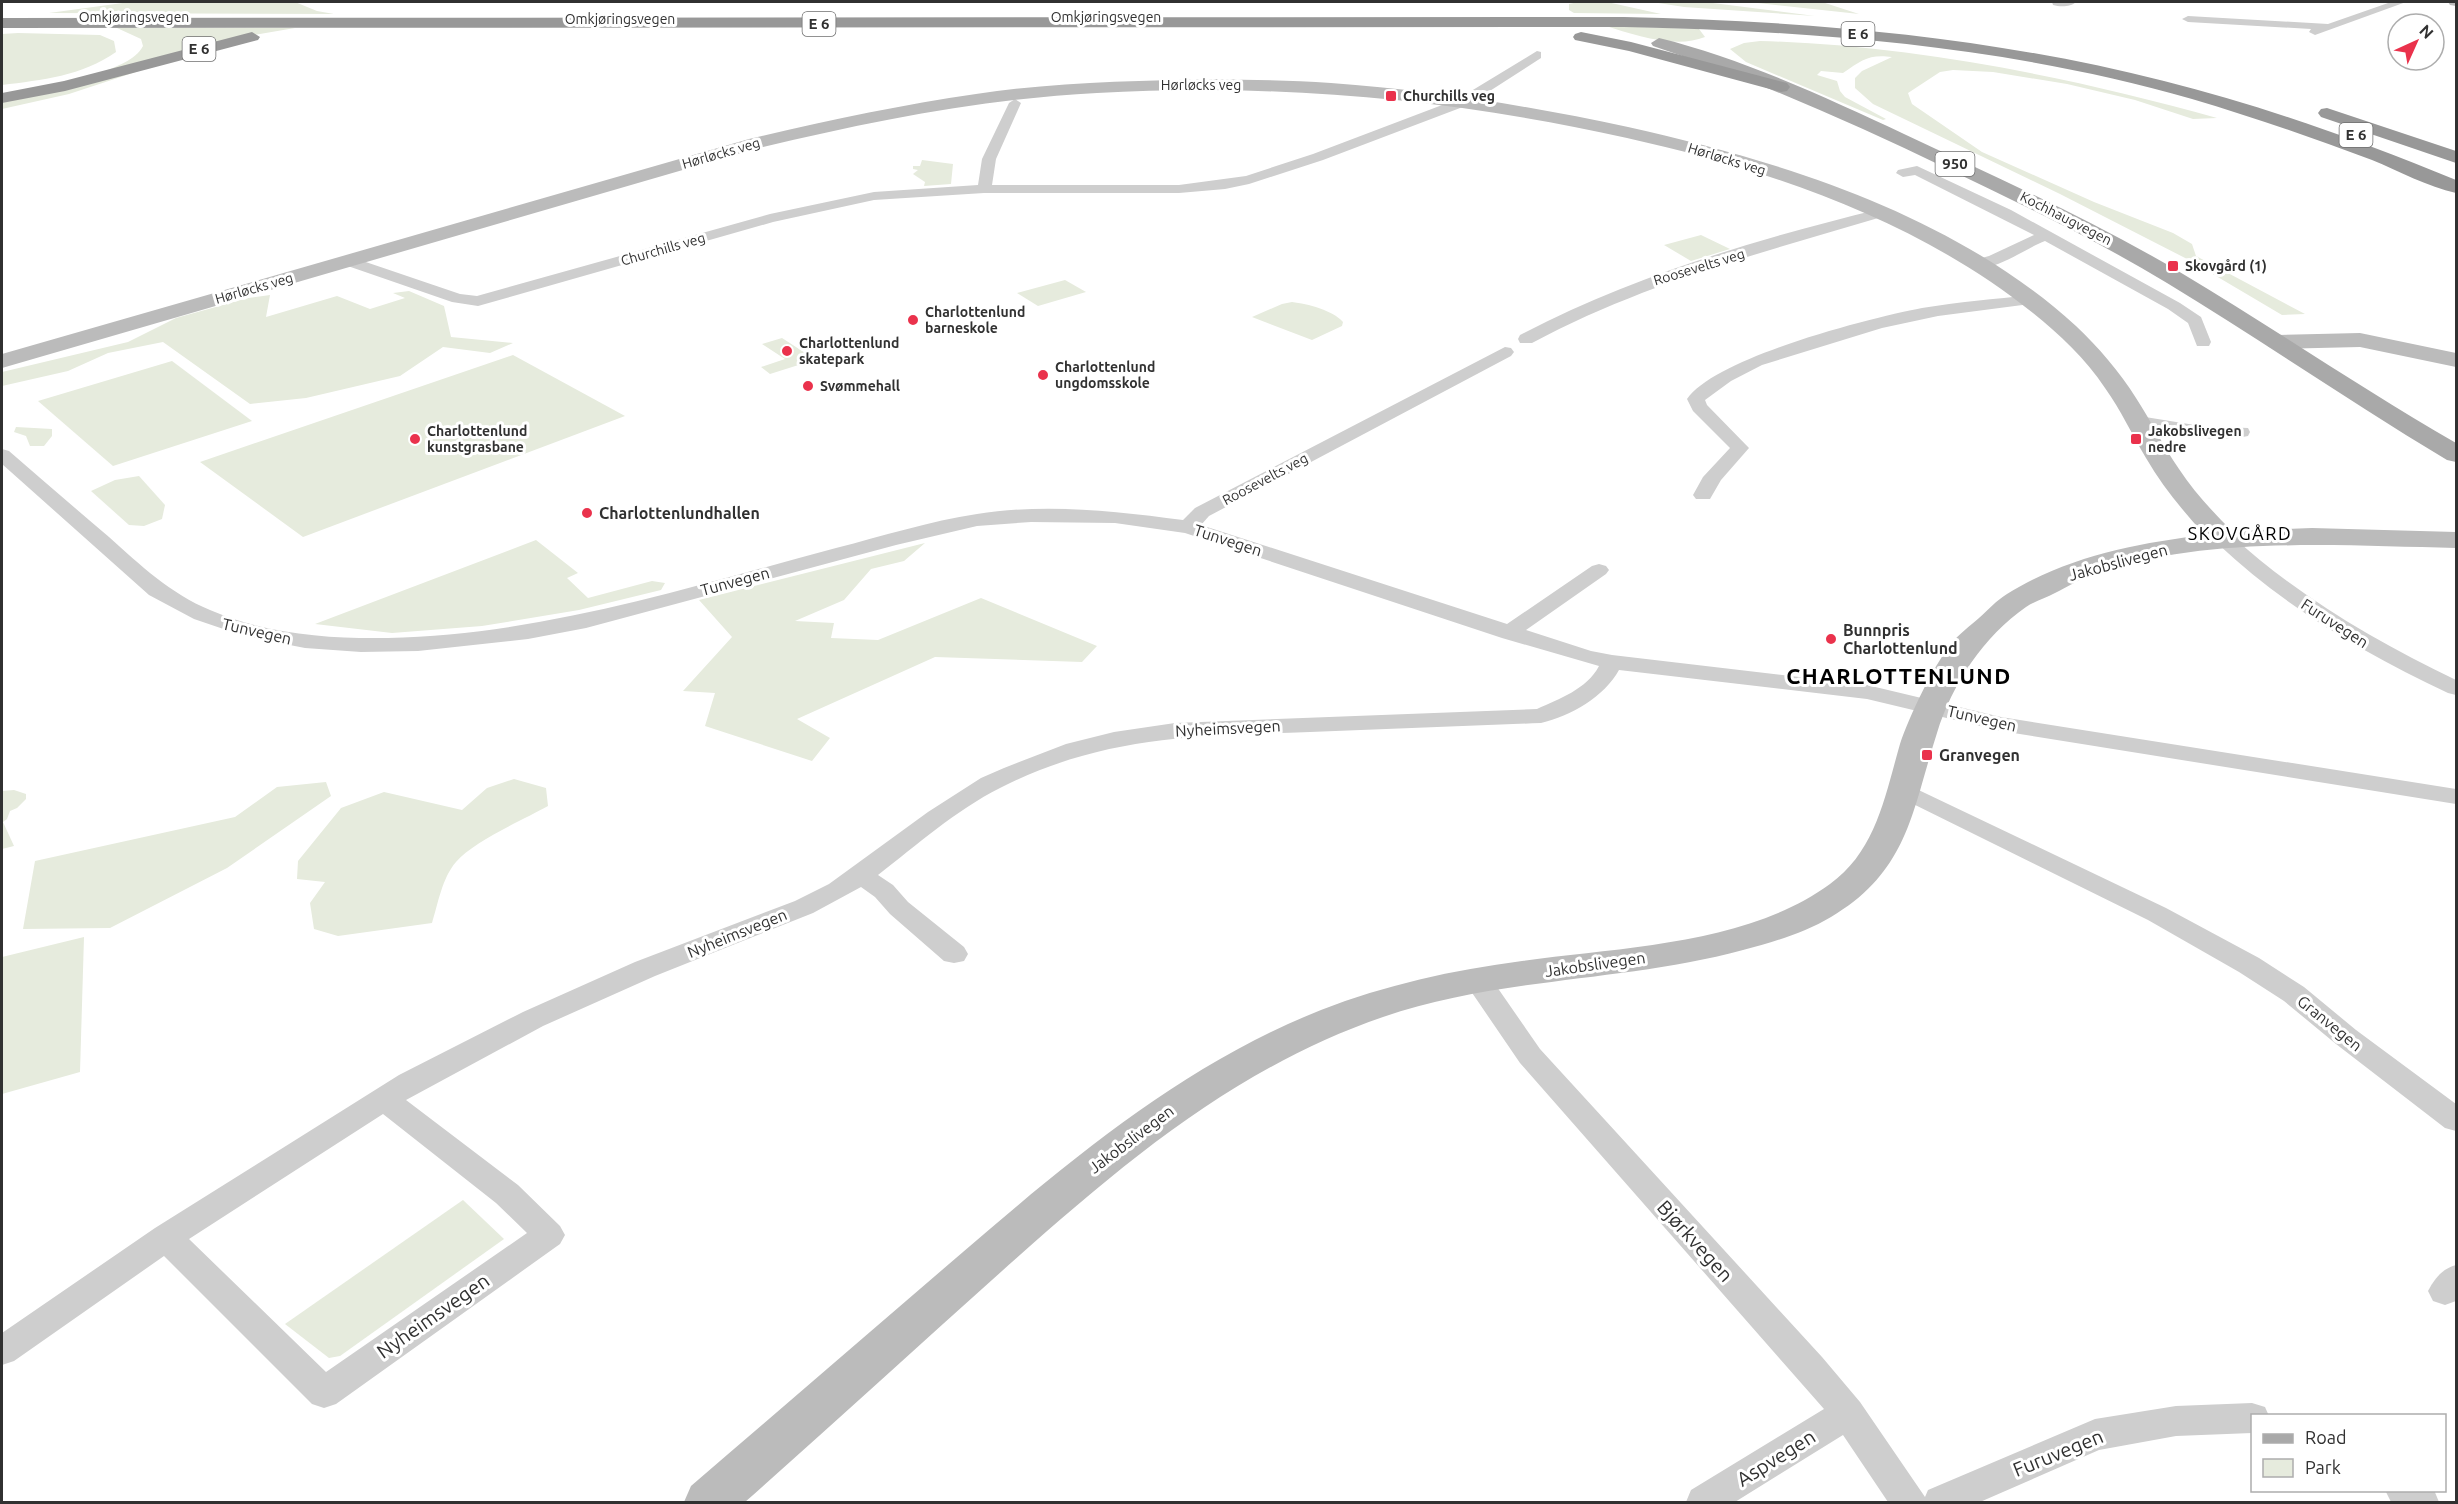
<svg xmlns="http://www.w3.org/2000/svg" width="2458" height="1504" font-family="Ubuntu,sans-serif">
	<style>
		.green { fill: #e6ebdd }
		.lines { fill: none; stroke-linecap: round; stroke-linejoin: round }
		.street { fill: #cecece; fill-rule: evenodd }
		.secondary { fill: #bbb; fill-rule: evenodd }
		.primary { fill: #a9a9a9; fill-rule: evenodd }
		.highway { fill: #989898; fill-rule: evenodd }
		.poi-dot { fill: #ea324c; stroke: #fff; stroke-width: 2 }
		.labels { text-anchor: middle; stroke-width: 6; stroke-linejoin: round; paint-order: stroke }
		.far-street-label { font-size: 14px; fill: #313131; stroke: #fff }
		.far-poi-label { font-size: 14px; font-weight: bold; fill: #313131; stroke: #fff; text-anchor: start }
		.shield { fill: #fff; stroke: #6f6f6f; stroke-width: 1.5 }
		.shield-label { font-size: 15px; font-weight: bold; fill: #313131 }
		.poi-label { font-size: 16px; font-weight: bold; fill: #313131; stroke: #fff; text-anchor: start }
		.street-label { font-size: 16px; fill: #313131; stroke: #fff }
		.neighbourhood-label { font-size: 18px; letter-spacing: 1.5px; fill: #000; stroke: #fff }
		.near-street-label { font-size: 20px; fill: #313131; stroke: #fff }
		.district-label { font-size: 22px; font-weight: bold; letter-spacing: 1.5px; fill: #000; stroke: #fff }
	</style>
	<rect width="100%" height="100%" fill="#fff"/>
	<!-- green -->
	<g class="green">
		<path d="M130,2H295L317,11L334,14L49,13Z"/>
		<path d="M1578,2H1607L1661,14L1574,13L1569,10V4Z"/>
		<path d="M1652,2H1705L1815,16L1684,7Z"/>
		<path d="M1749,2H1822L1859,14Z"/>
		<path d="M1606,26L1699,29L1705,37C1676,49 1634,35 1606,26Z"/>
		<path d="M117,28H295L220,41L101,73C116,66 135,61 143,46L141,39Z"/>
		<path d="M18,33L100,35L114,41L116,52C82,76 42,80 2,85V34Z"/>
		<path d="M1760,41C1910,45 2072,77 2217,118L2193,119L2135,100L2067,84L1993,72L1953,70L1940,72L1908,93L1912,104L1982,152L2094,202L2173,233L2192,244L2196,256L2305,314L2282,315L2189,260L2060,194L1873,104L1855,88V78L1862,71L1892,57C1869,54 1862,60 1843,73L1821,71L1817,75L1837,81L1840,91L1845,97L1886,119L1883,120L1746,62L1730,49L1744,43Z"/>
		<path d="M154,66L69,94L2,109V101L60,91Z"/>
		<path d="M922,160L953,164L951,184L924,186L925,182L913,174L918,170L913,169V166H920Z"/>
		<path d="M1701,235L1730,249L1691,261L1664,245Z"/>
		<path d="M1065,280L1086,292L1038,306L1017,293Z"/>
		<path d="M409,291L444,306L451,337L513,343L490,353L443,347L400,376L306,398L250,404L163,342L108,353L68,371L2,386V372L128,342L176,318L248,298L270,295L266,317L337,296L370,309L405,298L393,293Z"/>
		<path d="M1292,302C1308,304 1332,310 1343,322L1342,326L1312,340L1252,317L1282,304Z"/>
		<path d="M782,338L813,358L819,359L817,362H808L770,374L761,367L785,359L762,344Z"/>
		<path d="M513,355L625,416L303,537L200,462Z"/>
		<path d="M172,361L252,421L113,466L38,401Z"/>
		<path d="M16,427L52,429V436L44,446H30L26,436L14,432Z"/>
		<path d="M139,476L165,505L162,519L144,526L129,525L91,491L115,480Z"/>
		<path d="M536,540L578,573L567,578L588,598L652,581L665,583L661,590L579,610L482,626L392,633L315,624Z"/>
		<path d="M925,543L904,561L871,569L844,600L795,621L834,623L831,638L878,640L981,598L1097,646L1082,662L935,657L797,719L830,738L812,761L705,726L715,693L683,691L732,637L699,600Z"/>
		<path d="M514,779L546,788L548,806C523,820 474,841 456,862C442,878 438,904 432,923L338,936L314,929L310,903L325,882L297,879L298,861L341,808L384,792L462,810L487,788Z"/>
		<path d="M326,782L331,796L227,868L110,928L23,929L35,861L235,817L277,787Z"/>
		<path d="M14,790L26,794V799L17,808L10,811L7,819L3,822L14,846L2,849V791Z"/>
		<path d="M84,937L80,1072L2,1094V957Z"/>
		<path d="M463,1200L504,1239L340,1356L329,1358L285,1324Z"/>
	</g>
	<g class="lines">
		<!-- street -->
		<g class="street">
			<path d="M2052,2H2076C2071,7 2060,7 2053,5Z"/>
			<path d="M2391,2H2406L2315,35L2309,32L2311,29L2188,22L2182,19L2188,16L2328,24Z"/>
			<path d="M1537,51L1541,52V58L1468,105L1323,160L1249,184L1225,189L1179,193H984L874,200L773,222L478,306L452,302L342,264L340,261L348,256L354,258L460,294L477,296L770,214L874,192L978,185L982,159L1009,103L1015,99L1021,103L996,159L992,185H1179L1246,176L1313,154L1458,99Z"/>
			<path d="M1917,166L2011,210L2180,303L2201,317L2211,342L2209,346H2197L2188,323L2168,309L2045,241C2023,249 1995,273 1970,267L1968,264L1970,261L1989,256L2034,235L1915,175L1903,177L1896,173L1898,170Z"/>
			<path d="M1880,209L1887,213L1885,216C1764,252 1644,283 1532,343H1520L1518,339L1520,335C1633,276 1757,239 1880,209Z"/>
			<path d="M2031,295L2039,300L2037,303L1938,316L1882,328L1762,365L1731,381L1705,400L1707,405L1749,448L1721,480L1710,499H1696L1693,495L1703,477L1730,448L1693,411L1687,399C1716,357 1870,318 1922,308C1958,302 1995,299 2031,295Z"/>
			<path d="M1505,347L1511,348L1514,352L1511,356L1209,516L1201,525L1507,624L1592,566L1599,564L1606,566L1609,570L1606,574L1526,630L1591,651L1612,655L1867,685L2001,717L2456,789V804L2001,731L1867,699L1619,670C1604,697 1571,716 1541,723C1464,726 1387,729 1310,732C1196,736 1105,735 1000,788C956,810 917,845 878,875L893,885L908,902L964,947L968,954L964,961L954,963L944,961L890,914L875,897L861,887L813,913L655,976L543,1026L406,1100L518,1185L560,1226L565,1235L560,1244L336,1404L324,1408L312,1404L164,1256L14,1361L2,1365V1333L155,1228L399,1075L523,1012L635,962L795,901L829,884L928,812L981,778L1004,768L1066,744L1114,732L1175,723L1537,709C1559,699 1587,689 1599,666L1502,638L1185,533L1115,523L1031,522L977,526L896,545L586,628L528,639L418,651L361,652L305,648L244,636L194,619L149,595L2,464V449L9,451C42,480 75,508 109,537C140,565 171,594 210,610C265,634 329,639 388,638C542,635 689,587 836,548C883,536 930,521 977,514C1045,503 1116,511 1183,520L1195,508ZM383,1114L496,1203L527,1233L326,1372L189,1239Z"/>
			<path d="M2139,416L2201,426L2248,428L2250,432L2248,436C2215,444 2165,434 2133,426L2130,422L2133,418Z"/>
			<path d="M2225,534L2232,536C2299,597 2375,641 2456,680V695L2448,693C2364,653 2286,608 2218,544L2215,540L2218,536Z"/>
			<path d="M1906,784L2166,908L2259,958L2304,987L2356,1030L2456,1104V1131L2445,1128L2336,1044L2284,1001L2239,972L2148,920L1897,796L1894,791L1897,786Z"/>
			<path d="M1478,971L1488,974L1540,1049L1822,1357L1860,1402L1925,1497L1928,1490L2095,1419L2176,1406L2252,1403L2265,1407L2269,1416H2252V1433L2176,1436L2099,1450L1980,1502H1888L1843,1435L1735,1502H1686L1691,1490L1824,1409L1520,1063L1464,981L1468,974Z"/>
			<path d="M2456,1265V1301L2445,1305L2433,1301L2428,1291C2435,1278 2442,1269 2456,1265Z"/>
			<path d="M2385,1490H2434L2439,1502H2391Z"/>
		</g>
		<!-- secondary -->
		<g class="secondary">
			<path d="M2448,2H2456V6L2450,5Z"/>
			<path d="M1213,79C1252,80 1291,80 1331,83C1431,90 1530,106 1628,127C1785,162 1954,215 2076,326C2099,348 2119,371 2136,398C2151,421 2163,446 2179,469C2194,492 2213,512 2232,531L2312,528L2456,532V548C2340,546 2204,535 2092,575C2080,579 2067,587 2055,593C2046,598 2035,601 2026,607C1984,636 1952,684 1937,733C1912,810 1909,871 1831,917C1804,933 1773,942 1743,950C1625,982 1499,977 1383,1017C1232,1069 1119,1167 1002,1271C916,1348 831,1426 745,1502H684L691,1486C782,1408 872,1330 963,1252C1074,1157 1183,1065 1321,1010C1385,985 1453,970 1522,961C1620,947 1747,945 1830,884C1876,851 1885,796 1900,744C1910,715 1932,668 1951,644C1959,634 1970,626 1979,618C1988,610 1997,600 2007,594C2066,557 2137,543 2205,535C2183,511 2162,486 2146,458C2132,435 2121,410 2105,388C2086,359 2059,334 2033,313C1917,220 1770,170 1627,138C1453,99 1276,83 1097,93C981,99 868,122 755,149L2,368V354L749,139C825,121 900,105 976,94C1055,82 1134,81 1213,79Z"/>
			<path d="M2360,333L2456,353V367L2360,347L2277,349L2269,347L2265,342L2269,337L2277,335Z"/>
		</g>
		<!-- primary -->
		<path class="primary" d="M1659,38C1741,58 1827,98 1904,134C1998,178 2093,220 2183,274C2275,329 2364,390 2456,443V462L2447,460C2352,403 2261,340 2167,283C2096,240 2021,204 1946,168C1850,122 1754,79 1653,46L1651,43Z"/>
		<!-- highway -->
		<g class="highway">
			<path d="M1624,17C1806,21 1987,36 2164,81C2264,106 2361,141 2456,180V193C2428,187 2399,171 2372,160C2313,138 2253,117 2192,99C2008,46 1815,31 1624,27L2,28V18Z"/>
			<path d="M252,32L260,37L258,40L65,91L2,103V93L64,81Z"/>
			<path d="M1581,32L1631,42L1787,83L1790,87L1787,91L1781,92L1629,51L1575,40L1573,37L1575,34Z"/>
			<path d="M2327,108L2456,151V163L2321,117L2318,113L2321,109Z"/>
		</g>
	</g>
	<!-- markers -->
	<g class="poi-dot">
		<rect x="1385" y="90" width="12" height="12" rx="3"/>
		<rect x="2167" y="260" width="12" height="12" rx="3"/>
		<circle cx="913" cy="320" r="6"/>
		<circle cx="787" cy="351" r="6"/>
		<circle cx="1043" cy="375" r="6"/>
		<circle cx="808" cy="386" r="6"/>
		<circle cx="415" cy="439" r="6"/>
		<rect x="2130" y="433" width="12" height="12" rx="3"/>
		<circle cx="587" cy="513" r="6"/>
		<circle cx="1831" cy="639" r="6"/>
		<rect x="1921" y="749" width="12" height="12" rx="3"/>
	</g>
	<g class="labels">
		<!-- far-street labels -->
		<g class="far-street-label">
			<text x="134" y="22">Omkjøringsvegen</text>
			<text x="1106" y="22">Omkjøringsvegen</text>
			<text x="620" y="24">Omkjøringsvegen</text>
			<text x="1201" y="90">Hørløcks veg</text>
			<text transform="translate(721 153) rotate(-16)" y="5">Hørløcks veg</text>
			<text transform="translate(1727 159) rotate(17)" y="5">Hørløcks veg</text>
			<text transform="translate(2066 218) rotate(27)" y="5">Kochhaugvegen</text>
			<text transform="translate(663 249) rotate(-16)" y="5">Churchills veg</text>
			<text transform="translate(1699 267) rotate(-17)" y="5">Roosevelts veg</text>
			<text transform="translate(254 288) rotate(-16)" y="5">Hørløcks veg</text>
			<text transform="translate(1265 479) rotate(-28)" y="5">Roosevelts veg</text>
		</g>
		<!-- far-poi labels -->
		<g class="far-poi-label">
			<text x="1403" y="101">Churchills veg</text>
			<text x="2185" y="271">Skovgård (1)</text>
			<text x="925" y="317">Charlottenlund<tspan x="925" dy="16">barneskole</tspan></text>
			<text x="799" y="348">Charlottenlund<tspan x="799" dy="16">skatepark</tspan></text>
			<text x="1055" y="372">Charlottenlund<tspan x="1055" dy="16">ungdomsskole</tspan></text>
			<text x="820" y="391">Svømmehall</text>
			<text x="427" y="436">Charlottenlund<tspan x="427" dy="16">kunstgrasbane</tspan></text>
			<text x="2148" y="436">Jakobslivegen<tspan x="2148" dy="16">nedre</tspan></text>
		</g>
		<!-- shield labels -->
		<g class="shield">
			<rect x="802.5" y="12" width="33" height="24" rx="4.5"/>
			<rect x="1841.5" y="22" width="33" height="24" rx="4.5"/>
			<rect x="182.5" y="37" width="33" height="24" rx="4.5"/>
			<rect x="2339.5" y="123" width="33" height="24" rx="4.5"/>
			<rect x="1935.5" y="152" width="39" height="24" rx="4.5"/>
		</g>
		<g class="shield-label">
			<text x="819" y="29">E 6</text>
			<text x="1858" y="39">E 6</text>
			<text x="199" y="54">E 6</text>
			<text x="2356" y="140">E 6</text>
			<text x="1955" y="169">950</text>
		</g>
		<!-- poi labels -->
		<g class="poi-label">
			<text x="599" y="519">Charlottenlundhallen</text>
			<text x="1843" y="636">Bunnpris<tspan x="1843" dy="18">Charlottenlund</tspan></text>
			<text x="1939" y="761">Granvegen</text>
		</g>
		<!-- street labels -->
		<g class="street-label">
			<text transform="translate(1228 540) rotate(18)" y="6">Tunvegen</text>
			<text transform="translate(2118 562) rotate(-15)" y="6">Jakobslivegen</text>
			<text transform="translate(735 581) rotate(-15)" y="6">Tunvegen</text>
			<text transform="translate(2335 623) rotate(33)" y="6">Furuvegen</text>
			<text transform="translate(257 631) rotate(13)" y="6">Tunvegen</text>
			<text transform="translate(1982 718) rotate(13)" y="6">Tunvegen</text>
			<text transform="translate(1228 728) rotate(-3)" y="6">Nyheimsvegen</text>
			<text transform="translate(737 933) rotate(-22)" y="6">Nyheimsvegen</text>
			<text transform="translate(1595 964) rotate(-8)" y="6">Jakobslivegen</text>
			<text transform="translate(2330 1023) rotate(39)" y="6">Granvegen</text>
			<text transform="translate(1131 1139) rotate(-37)" y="6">Jakobslivegen</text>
		</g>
		<!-- neighbourhood labels -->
		<g class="neighbourhood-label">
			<text x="2240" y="540">SKOVGÅRD</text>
		</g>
		<!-- near-street labels -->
		<g class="near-street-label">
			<text transform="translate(1695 1241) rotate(48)" y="7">Bjørkvegen</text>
			<text transform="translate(433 1316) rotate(-35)" y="7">Nyheimsvegen</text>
			<text transform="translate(2058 1453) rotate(-22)" y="7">Furuvegen</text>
			<text transform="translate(1776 1458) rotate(-32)" y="7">Aspvegen</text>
		</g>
		<!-- district labels -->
		<g class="district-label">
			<text x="1899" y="684">CHARLOTTENLUND</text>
		</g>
	</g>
	<!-- border -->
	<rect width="2458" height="1504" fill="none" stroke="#313131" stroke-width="6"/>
	<!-- legend -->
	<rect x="2251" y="1414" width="195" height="78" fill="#ffffff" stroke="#adadad" stroke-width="1.5"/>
	<rect x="2263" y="1434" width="30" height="9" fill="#a9a9a9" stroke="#adadad" stroke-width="1.5"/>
	<text x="2305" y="1444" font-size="18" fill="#313131">Road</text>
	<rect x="2263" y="1459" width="30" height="18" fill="#e6ebdd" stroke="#adadad" stroke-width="1.5"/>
	<text x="2305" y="1474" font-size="18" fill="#313131">Park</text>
	<!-- north arrow -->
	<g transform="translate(2416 42) rotate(45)"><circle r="28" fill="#ffffff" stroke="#adadad" stroke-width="1.5"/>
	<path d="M0-4.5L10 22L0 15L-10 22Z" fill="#ea324c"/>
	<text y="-9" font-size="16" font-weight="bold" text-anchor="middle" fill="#313131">N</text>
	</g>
</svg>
